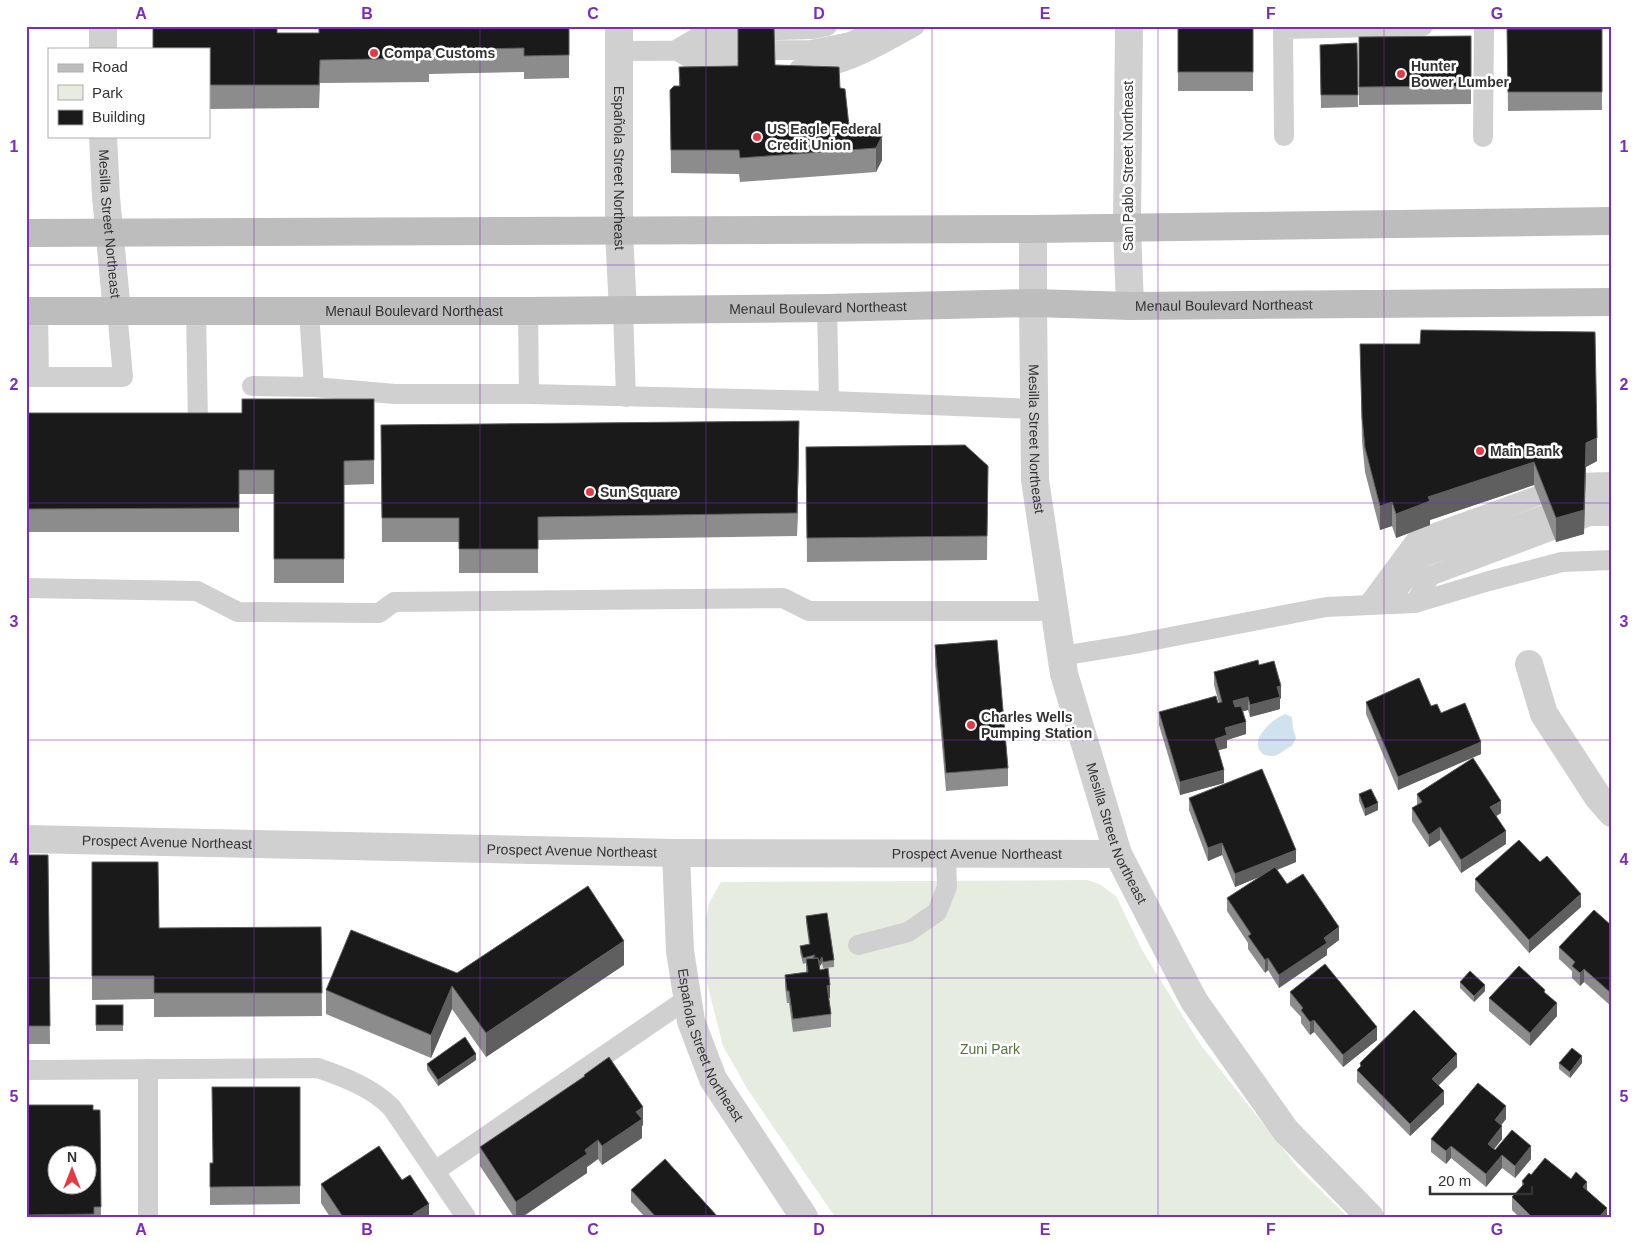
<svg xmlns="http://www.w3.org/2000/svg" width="1638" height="1243" font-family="Helvetica,sans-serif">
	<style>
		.green { fill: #e6ecdf }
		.water { fill: #cfe2ee }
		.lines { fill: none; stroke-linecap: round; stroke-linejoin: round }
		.service { stroke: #d0d0d0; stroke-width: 20 }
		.minor { stroke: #d0d0d0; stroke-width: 28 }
		.secondary { stroke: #bdbdbd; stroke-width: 28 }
		.wall { fill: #8c8c8c }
		.shaded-wall { fill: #5f5f5f }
		.building { fill: #1a1a1a; stroke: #5f5f5f; fill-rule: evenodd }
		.grid { fill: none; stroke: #7b2cbf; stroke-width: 1; stroke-opacity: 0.55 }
		.poi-dot { fill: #e63946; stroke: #fff; stroke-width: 2 }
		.labels { text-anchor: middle; stroke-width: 5; stroke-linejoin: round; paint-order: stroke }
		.poi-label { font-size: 14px; font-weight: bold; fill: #333; stroke: #fff; text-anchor: start }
		.street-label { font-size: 14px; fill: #333; stroke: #fff }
		.park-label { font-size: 14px; fill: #56703f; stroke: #fff }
		.neatline { fill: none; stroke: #7b2cbf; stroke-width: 2 }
		.grid-label { font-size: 16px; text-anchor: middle; font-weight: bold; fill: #7b2cbf }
	</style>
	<rect width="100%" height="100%" fill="#fff"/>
	<!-- green -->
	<path class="green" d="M1087,880L1099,884L1116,896L1142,950L1200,1044L1299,1169L1348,1217H835L748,1090L723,1046L707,983L706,919L709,903L721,882Z"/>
	<!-- water -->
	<path class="water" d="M1285,714L1292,717L1293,729L1296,738L1292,746C1285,748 1280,756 1272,756C1268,756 1263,755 1261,752C1249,739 1274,718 1285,714Z"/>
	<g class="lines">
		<!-- service -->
		<g class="service">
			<path d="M619,51L811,50L850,42L885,26"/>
			<path d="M730,68H706L676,50L706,32L813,29L827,26"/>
			<path d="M799,69C842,70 878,46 915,26"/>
			<path d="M1284,136L1283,29L1423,26"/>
			<path d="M1483,137L1484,26"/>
			<path d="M827,308L829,401"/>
			<path d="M38,311L39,377"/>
			<path d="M196,311L198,423"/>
			<path d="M309,311L314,387"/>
			<path d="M528,311L529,394"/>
			<path d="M623,311L626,397"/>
			<path d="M26,377H123L117,311"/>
			<path d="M252,386L314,387L395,394H529L829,401L1034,409"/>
			<path d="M26,588L197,591L238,612L379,613L394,602L783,598L809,611H1054"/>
			<path d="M1415,603L1430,576L1590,516H1612"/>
			<path d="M1387,604L1423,557L1585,501H1612"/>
			<path d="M1368,605L1416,540L1573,483L1612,482"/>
			<path d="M1061,656L1129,645L1326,607L1415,603L1489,581L1562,562L1612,560"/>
			<path d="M858,945L908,932L937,912L947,887L946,854"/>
			<path d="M148,1069V1217"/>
			<path d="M26,1070L318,1068C344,1077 373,1088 392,1108L466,1217"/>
			<path d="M435,1171L687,999"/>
		</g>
		<!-- minor -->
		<g class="minor">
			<path d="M103,26V49"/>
			<path id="s1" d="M619,26V232L623,311"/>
			<path d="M1129,26L1127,227L1130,306"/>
			<path id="s2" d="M103,136L106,197L117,311"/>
			<path id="s3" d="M1033,229V303L1035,480L1064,674L1118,854L1194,1001L1286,1131L1370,1217"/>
			<path d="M1529,664L1544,714L1598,797L1612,813"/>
			<path id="s4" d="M26,839L676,853L1118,854"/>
			<path id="s5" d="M676,853L680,951L691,1021L713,1079L804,1217"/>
		</g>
		<!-- secondary -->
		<g class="secondary">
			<path d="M26,233L1033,229L1612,221"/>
			<path id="s6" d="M26,311H528L827,308L1033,303L1130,306L1612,302"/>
		</g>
	</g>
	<!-- wall -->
	<g class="wall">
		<path d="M318,26H569V78L524,79V72L429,74V82L320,83L319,108L209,109V49L277,33H319Z"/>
		<rect x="1178" y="26" width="75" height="65"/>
		<path d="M1507,29H1602V110L1508,111Z"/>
		<path d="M1471,36V104L1359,105V37Z"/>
		<path d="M1357,43L1358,107L1321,108L1320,45Z"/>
		<path d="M775,65L840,88L849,126L881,124L882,160L876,172L740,182L739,174L671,173L670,90L679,86V67Z"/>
		<path d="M1360,344L1597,461L1586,467L1584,534L1556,542L1534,485L1430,520V525L1396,538L1392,526L1380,530L1365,472L1362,441Z"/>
		<path d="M374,399V484L344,485V583H274V494H239V532H26V413H242Z"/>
		<path d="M381,425L799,445L797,536L538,540V573H459V542H382Z"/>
		<path d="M806,447L988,466L987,560L807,562Z"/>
		<path d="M935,645L1008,768V786L946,791L935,664Z"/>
		<path d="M1259,665L1281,698L1280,699V709L1250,717L1248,710L1243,711L1246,734L1227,740V748L1219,750L1224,783L1180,795L1159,725V712L1219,703L1214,685V672Z"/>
		<path d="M1366,702L1431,706L1441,713L1481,754L1398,790L1366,714Z"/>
		<path d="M1359,794L1378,810L1365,816L1359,801Z"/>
		<path d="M1417,794L1501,813L1496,816L1506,844L1461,873L1440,840L1429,847L1412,821V808L1417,805Z"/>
		<path d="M1189,798L1296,862L1277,870L1287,884L1339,940L1327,949V955L1279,988L1268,970L1265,973L1248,949V943L1227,911V898L1259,877L1235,887L1222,855L1208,861L1189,810Z"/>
		<path d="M26,855H48L50,1044H26Z"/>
		<path d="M92,862L159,928L321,927L322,1016L154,1017V999L92,1000Z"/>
		<path d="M1475,879L1581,907L1529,953L1475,891Z"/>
		<path d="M806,916L834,960V967L823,968L822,963L819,967L830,998H829L831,1014V1027L793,1032L789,1003H787L785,987V975L806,972V963L803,964L800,952V946L809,944L806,922Z"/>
		<path d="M1612,926V1007L1584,982L1580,986L1572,978V971L1559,959V947Z"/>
		<path d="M624,965L486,1057L452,1009L431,1058L326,1014V990L457,973Z"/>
		<path d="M1460,982L1485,991L1474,1002L1460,988Z"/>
		<path d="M1290,992L1377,1040L1343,1067L1314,1032L1310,1035L1301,1023V1017L1290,1005Z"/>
		<path d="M1545,993L1557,1016L1530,1046L1489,1011V998Z"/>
		<rect x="96" y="1005" width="27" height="26"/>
		<path d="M476,1060L438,1086L427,1070V1064Z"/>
		<path d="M1360,1063L1457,1067L1438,1086L1444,1104L1410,1136L1357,1082V1070L1360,1067Z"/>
		<path d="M1559,1063H1582L1570,1078L1559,1069Z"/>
		<path d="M584,1075L643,1125L642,1126V1138L602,1165L598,1159L587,1167V1173L522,1217H514L480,1166V1147L584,1077Z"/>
		<path d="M300,1087V1204L210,1205V1163H213Z"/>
		<path d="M26,1105L100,1110L101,1217H26Z"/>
		<path d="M1506,1119L1501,1125L1502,1139L1494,1149L1495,1150L1531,1159L1515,1178L1502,1168L1486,1187L1451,1158L1446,1164L1431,1152V1139Z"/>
		<path d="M1531,1175L1571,1179L1587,1191L1607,1217H1519L1512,1210V1197L1522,1187V1181Z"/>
		<path d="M402,1180L429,1217H330L321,1203V1184Z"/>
		<path d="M631,1190L718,1217H645L631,1202Z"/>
	</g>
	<!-- shaded-wall -->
	<g class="shaded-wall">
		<path d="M882,136V160L876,172V148Z"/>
		<path d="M799,421V445L797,536V513Z"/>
		<path d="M1597,438V461L1586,467L1584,534L1556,542V518L1586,443Z"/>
		<path d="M1534,462V485L1430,520V525L1396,538V514L1428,497Z"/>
		<path d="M1392,502V526L1380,530V506Z"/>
		<path d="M1281,686V698L1280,699V709L1250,717V705L1277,687Z"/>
		<path d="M1248,697V710L1233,714V701Z"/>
		<path d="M1246,722V734L1227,740V748L1215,751V739L1225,728Z"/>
		<path d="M1481,742V754L1398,790V777Z"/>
		<path d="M1224,770V783L1180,795V782Z"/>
		<path d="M1501,801V813L1490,820V807Z"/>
		<path d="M1378,803V810L1365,816V809Z"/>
		<path d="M1440,827V840L1429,847V835Z"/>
		<path d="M1506,831V844L1461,873V860Z"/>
		<path d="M1222,843V855L1208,861V848Z"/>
		<path d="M1296,850V862L1235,887V874Z"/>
		<path d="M1581,894V907L1529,953V940Z"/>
		<path d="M1339,927V940L1327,949V955L1279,988V975L1324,938Z"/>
		<path d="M624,941V965L486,1057V1033Z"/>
		<path d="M822,957V963L818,969V962Z"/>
		<path d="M1268,958V970L1265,973V960Z"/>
		<path d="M1584,969V982L1580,986V973Z"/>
		<path d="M830,985V998L827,999V986Z"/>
		<path d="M1485,985V991L1474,1002V996Z"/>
		<path d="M452,986V1009L431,1058V1035Z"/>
		<path d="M1557,1003V1016L1530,1046V1033Z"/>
		<path d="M1314,1020V1032L1310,1035V1022Z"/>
		<path d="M1377,1027V1040L1343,1067V1055Z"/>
		<path d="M476,1054V1060L438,1086V1080Z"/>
		<path d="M1457,1054V1067L1432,1092V1079Z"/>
		<path d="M1582,1056V1063L1570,1078V1072Z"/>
		<path d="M1444,1091V1104L1410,1136V1124Z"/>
		<path d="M1506,1106V1119L1495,1133V1120Z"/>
		<path d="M643,1107V1125L642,1126V1138L602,1165V1146L636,1112Z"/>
		<path d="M1502,1126V1139L1488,1157V1144Z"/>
		<path d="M598,1140V1159L587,1167V1173L522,1217H516V1202Z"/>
		<path d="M1451,1146V1158L1446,1164V1151Z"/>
		<path d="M1531,1146V1159L1515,1178V1166Z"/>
		<path d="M1502,1155V1168L1486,1187V1174Z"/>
		<path d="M1587,1182V1194L1583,1187Z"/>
		<path d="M429,1204V1217H413V1214Z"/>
		<path d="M1607,1208V1217H1599Z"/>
	</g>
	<!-- building -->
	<g class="building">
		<path d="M153,26H277V33H319V26H569V55L524,56V48L429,50V58L320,60L319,85H209V49H153Z"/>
		<path d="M738,26H774L775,65L839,67L840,88L845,89L849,126L881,124L882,136L876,148L740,158L739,150H671L670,90L674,86H680L679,67L738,66Z"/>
		<rect x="1178" y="26" width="75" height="46"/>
		<path d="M1507,29H1602V92H1508Z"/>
		<path d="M1471,36V86L1359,87V37Z"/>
		<path d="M1357,43L1358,95H1321L1320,45Z"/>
		<path d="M1421,330L1595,332L1597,438L1586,443L1584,510L1556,518L1534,462L1428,497L1430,501L1396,514L1392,502L1380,506L1365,448L1362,417L1360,344H1420Z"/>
		<path d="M242,399H374V460L344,461V559H274V470H239V508L26,509V413H242Z"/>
		<path d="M799,421L797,513L538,517V549H459V518H382L381,425Z"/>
		<path d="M965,445L988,466L987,536L807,538L806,447Z"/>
		<path d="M997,640L1008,768L946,773L935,645Z"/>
		<path d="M1258,660L1259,665L1274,661L1281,686L1277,687L1280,697L1250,705L1248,697L1233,701L1235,707L1241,706L1246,722L1225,728L1227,735L1215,739L1224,770L1180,782L1159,712L1216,696L1218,703L1222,702L1214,672Z"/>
		<path d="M1419,678L1431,706L1437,704L1441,713L1465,703L1481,742L1398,777L1366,702Z"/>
		<path d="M1473,758L1501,801L1490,807L1506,831L1461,860L1440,827L1429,835L1412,808L1422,802L1417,794Z"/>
		<path d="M1262,769L1296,850L1235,874L1222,843L1208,848L1189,798Z"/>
		<path d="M1371,789L1378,803L1365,809L1359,794Z"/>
		<path d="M1519,840L1540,862L1547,856L1581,894L1529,940L1475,879Z"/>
		<path d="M26,855H48L50,1026H26Z"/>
		<path d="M92,862H158L159,928L321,927L322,993H154V976H92Z"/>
		<path d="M1275,867L1287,884L1303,874L1339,927L1324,938L1327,943L1279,975L1268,958L1265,960L1248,936L1251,934L1227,898Z"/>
		<path d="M588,886L624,941L486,1033L452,986L431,1035L326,990L351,930L457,973Z"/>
		<path d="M1594,910L1612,926V994L1584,969L1580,973L1572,966L1575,962L1559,947Z"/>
		<path d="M827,913L834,960L823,962L822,957L819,962L818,958H813L815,955L803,958L800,946L810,944L806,916Z"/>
		<path d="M818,958L820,970L828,968L830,985L827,986L831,1014L793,1019L789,991H787L785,975L808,972L806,959Z"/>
		<path d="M1325,964L1377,1027L1343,1055L1314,1020L1310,1022L1301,1010L1303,1008L1290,992Z"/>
		<path d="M1519,966L1545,990L1544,992L1557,1003L1530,1033L1489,998Z"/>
		<path d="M1470,971L1485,985L1474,996L1460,982Z"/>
		<rect x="96" y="1005" width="27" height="20"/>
		<path d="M1414,1010L1457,1054L1432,1079L1444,1091L1410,1124L1357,1070L1361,1066L1360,1063Z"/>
		<path d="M465,1037L476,1054L438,1080L427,1064Z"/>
		<path d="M1572,1048L1582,1056L1570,1072L1559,1063Z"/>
		<path d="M609,1057L643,1107L636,1112L642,1119L602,1146L598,1140L585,1150L587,1154L516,1202L480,1147L585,1076L584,1075Z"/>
		<path d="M1478,1083L1506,1106L1495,1120L1502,1126L1488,1144L1495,1150L1512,1130L1531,1146L1515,1166L1502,1155L1486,1174L1451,1146L1446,1151L1431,1139Z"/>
		<path d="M212,1087H300V1186L210,1187V1163H213Z"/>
		<path d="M26,1105H93V1110H100L101,1207H94V1214L26,1215ZM58,1156H88V1186H58Z"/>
		<path d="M379,1146L402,1180L410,1175L429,1204L413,1214L415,1217H343L321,1184Z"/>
		<path d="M1545,1158L1571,1179L1576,1172L1587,1182L1583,1187L1607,1208L1599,1217H1532L1512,1197L1524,1184L1522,1181L1529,1173L1531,1175Z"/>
		<path d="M665,1159L718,1217H656L631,1190Z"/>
	</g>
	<!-- grid -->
	<path class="grid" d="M254,26V1217M480,26V1217M706,26V1217M932,26V1217M1158,26V1217M1384,26V1217M26,265H1612M26,503H1612M26,740H1612M26,978H1612"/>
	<!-- markers -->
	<g class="poi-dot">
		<circle cx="374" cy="53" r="5"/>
		<circle cx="1401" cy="74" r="5"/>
		<circle cx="757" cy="137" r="5"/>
		<circle cx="1480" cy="451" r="5"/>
		<circle cx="590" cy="492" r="5"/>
		<circle cx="971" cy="725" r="5"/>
	</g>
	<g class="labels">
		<!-- poi labels -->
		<g class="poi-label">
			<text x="384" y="58">Compa Customs</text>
			<text x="1411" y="71">Hunter<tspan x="1411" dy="16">Bower Lumber</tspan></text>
			<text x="767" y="134">US Eagle Federal<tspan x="767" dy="16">Credit Union</tspan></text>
			<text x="1490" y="456">Main Bank</text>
			<text x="600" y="497">Sun Square</text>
			<text x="981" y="722">Charles Wells<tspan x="981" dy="16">Pumping Station</tspan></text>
		</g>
		<!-- street labels -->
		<g class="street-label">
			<text transform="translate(1128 166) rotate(-90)" y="5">San Pablo Street Northeast</text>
			<text dy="5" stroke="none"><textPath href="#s1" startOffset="142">Española Street Northeast</textPath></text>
			<text dy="5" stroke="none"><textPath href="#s2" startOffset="88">Mesilla Street Northeast</textPath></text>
			<text dy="5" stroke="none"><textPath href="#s6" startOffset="1198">Menaul Boulevard Northeast</textPath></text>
			<text dy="5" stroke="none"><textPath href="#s6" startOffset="792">Menaul Boulevard Northeast</textPath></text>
			<text dy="5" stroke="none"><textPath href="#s6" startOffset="388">Menaul Boulevard Northeast</textPath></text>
			<text dy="5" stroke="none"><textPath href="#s3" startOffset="210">Mesilla Street Northeast</textPath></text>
			<text dy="5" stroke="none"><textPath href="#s3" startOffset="615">Mesilla Street Northeast</textPath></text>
			<text dy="5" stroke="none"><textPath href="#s4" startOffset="141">Prospect Avenue Northeast</textPath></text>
			<text dy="5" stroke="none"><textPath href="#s4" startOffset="546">Prospect Avenue Northeast</textPath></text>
			<text dy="5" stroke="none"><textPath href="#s4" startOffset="951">Prospect Avenue Northeast</textPath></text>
			<text dy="5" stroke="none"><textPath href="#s5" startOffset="198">Española Street Northeast</textPath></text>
		</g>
		<!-- park labels -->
		<g class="park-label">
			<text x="990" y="1054">Zuni Park</text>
		</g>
	</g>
	<!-- border -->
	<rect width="1638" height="1243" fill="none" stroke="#ffffff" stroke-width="55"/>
	<!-- legend -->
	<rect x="48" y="48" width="162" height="90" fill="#ffffff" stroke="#adadad"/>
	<rect x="58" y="64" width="25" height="8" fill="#bdbdbd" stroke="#adadad"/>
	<text x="92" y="72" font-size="15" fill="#333333">Road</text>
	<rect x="58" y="85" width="25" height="15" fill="#e6ecdf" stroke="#adadad"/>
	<text x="92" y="98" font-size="15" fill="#333333">Park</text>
	<rect x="58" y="110" width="25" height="15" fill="#1a1a1a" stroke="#adadad"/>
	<text x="92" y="122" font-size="15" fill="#333333">Building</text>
	<!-- north arrow -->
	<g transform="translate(72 1170)"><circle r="24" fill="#ffffff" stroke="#adadad"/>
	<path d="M0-4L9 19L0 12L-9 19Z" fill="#e63946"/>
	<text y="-8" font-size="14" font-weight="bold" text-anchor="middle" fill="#333333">N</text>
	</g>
	<!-- scale -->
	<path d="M1430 1186v8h102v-8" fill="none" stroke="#333333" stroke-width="2.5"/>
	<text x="1438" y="1186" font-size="15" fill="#333333" stroke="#ffffff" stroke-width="4" paint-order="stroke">20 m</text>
	<rect x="28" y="28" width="1582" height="1188" class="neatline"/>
	<g class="grid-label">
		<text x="141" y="19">A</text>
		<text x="367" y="19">B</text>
		<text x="593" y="19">C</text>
		<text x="819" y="19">D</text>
		<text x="1045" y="19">E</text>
		<text x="1271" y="19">F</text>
		<text x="1497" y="19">G</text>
		<text x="14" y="152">1</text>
		<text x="1624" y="152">1</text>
		<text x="14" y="390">2</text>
		<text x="1624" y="390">2</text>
		<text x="14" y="627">3</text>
		<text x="1624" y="627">3</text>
		<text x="14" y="865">4</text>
		<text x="1624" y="865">4</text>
		<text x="14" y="1102">5</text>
		<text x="1624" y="1102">5</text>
		<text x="141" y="1235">A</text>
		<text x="367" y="1235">B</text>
		<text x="593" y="1235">C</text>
		<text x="819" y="1235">D</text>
		<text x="1045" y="1235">E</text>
		<text x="1271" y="1235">F</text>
		<text x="1497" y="1235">G</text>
	</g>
</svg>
